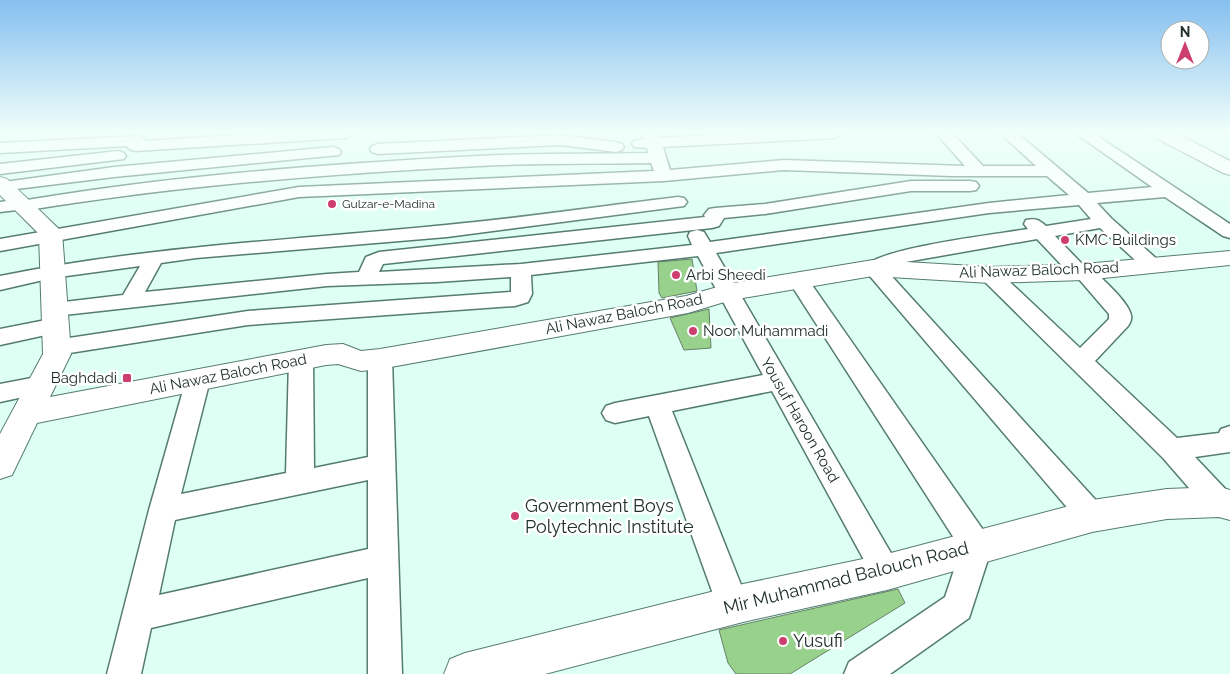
<svg xmlns="http://www.w3.org/2000/svg" width="1230" height="674" font-family="Raleway,sans-serif">
	<style>
		.building { fill: #98d18c; stroke: #6a8066 }
		.lines { fill: none; stroke-linecap: round; stroke-linejoin: round }
		.street-casing { stroke: #557c70; stroke-width: 3 }
		.secondary-casing { stroke: #557c70; stroke-width: 2 }
		.street { fill: #fff; fill-rule: evenodd }
		.secondary { fill: #fff; fill-rule: evenodd }
		.poi-dot { fill: #cb3e6d; stroke: #fff; stroke-width: 2 }
		.labels { text-anchor: middle; stroke-width: 5; stroke-linejoin: round; paint-order: stroke }
		.far-poi-label { font-size: 12px; fill: #20302b; stroke: #fff; text-anchor: start }
		.poi-label { font-size: 15px; fill: #20302b; stroke: #fff; text-anchor: start }
		.street-label { font-size: 15px; fill: #20302b; stroke: #fff }
		.near-poi-label { font-size: 18px; fill: #20302b; stroke: #fff; text-anchor: start }
		.near-street-label { font-size: 18px; fill: #20302b; stroke: #fff }
	</style>
	<rect width="100%" height="100%" fill="#ddfff4"/>
	<!-- building -->
	<g class="building">
		<path d="M692,259L697,291L662,298L659,293L658,262Z"/>
		<path d="M709,309L711,348L684,350L670,318Z"/>
		<path d="M898,589L905,603L790,674H736L728,663L719,630Z"/>
	</g>
	<g class="lines">
		<!-- street casing -->
		<g class="street-casing">
			<g id="street">
				<path d="M263,133H353L346,138L135,151L129,149L127,146L0,153V143L138,136L144,138L146,141Z"/>
				<path d="M642,133H658L659,138L745,133H843L836,138L663,147L670,170L784,160L965,166L936,133H952L983,166H1036L1000,133H1017L1088,193L1152,187L1075,133H1093L1230,224V238L1223,236L1165,197L1097,203L1111,218L1159,261L1162,265L1159,269L1152,271L1145,269L1100,228L1055,236L1084,266L1091,268C1101,278 1128,301 1131,315C1132,319 1130,323 1128,326L1095,361L1177,438L1219,433L1221,429L1230,426V452L1195,457L1229,493V511L1219,514L1209,511L1163,458L983,280L980,275L983,270L990,269L997,270L1080,348L1109,319V314L1078,278L1072,276L1037,239L900,263L886,270L1102,507L1106,516L1102,525L1092,529L1082,525L863,268C876,248 999,234 1028,229L1024,224L1026,220C1036,218 1039,220 1046,226L1091,219L1079,205L989,213L716,253L902,572L898,582L887,587L876,582L772,391L672,411L749,605L744,616L733,621L722,616L717,605L649,416L615,423L606,420L602,413L606,406L615,403L763,375L698,256L531,275L532,294L528,302L515,306L248,325L57,355L49,353L46,347L49,341L248,311L511,292V277L437,282L327,286L55,316L47,314L44,309L47,304L123,295L140,266L52,278L0,290V276C147,246 297,240 446,225C523,218 601,206 678,197L684,198L687,202L684,206L447,237L196,258L161,263L145,292L327,274L359,272L366,257L379,252L705,217L704,215L709,209L715,208L765,204L911,181H970L976,182L979,186L976,190L970,191H911L765,214L724,218L719,226L712,228L383,264L379,272L521,264L692,245L688,236L690,232L697,230L704,232L710,242L989,203L1069,195L1047,176H952L784,170L664,181L299,197L0,251V239L299,187L654,171L651,163C593,164 535,163 478,166C326,174 173,186 23,211L17,210L0,212V202L21,199L27,200C174,175 328,164 478,156C535,153 592,154 648,153L647,148L634,147L632,144L634,141L644,139Z"/>
				<path d="M561,135L616,142L622,144L624,147L622,150L616,152L561,145L378,154L372,152L370,149L372,146L378,144Z"/>
				<path d="M333,147L339,149L341,152L339,155L114,177L0,191V183L4,182L114,167Z"/>
				<path d="M118,151L124,153L126,156L124,159L0,174V164Z"/>
				<path d="M798,274L805,275L988,537L992,547L969,618L890,674H844L849,662L945,597L961,549L788,280L791,275Z"/>
				<path d="M56,318L64,321L67,326L64,331L0,345V329Z"/>
				<path d="M380,351L388,353L392,359L402,674H368V578L151,628L141,674H107L149,510L186,380L190,374L198,371L206,374L210,380L181,494L286,473L289,360L293,354L301,352L309,354L313,360L314,468L368,457V359L372,353ZM368,480V549L159,595L175,520Z"/>
				<path d="M42,376L51,379L54,385L51,391L0,402V384Z"/>
			</g>
		</g>
		<!-- secondary casing -->
		<g class="secondary-casing">
			<g id="secondary">
				<path d="M1152,133H1176L1230,161V175L1223,173L1154,137Z"/>
				<path d="M0,177L7,179L62,232L71,354L50,397L326,345L343,344L361,351L380,349L686,296L728,284L873,260L990,267L1084,264L1230,251V265L1084,280L990,283L873,276L731,300L688,313L380,369L361,371L338,364L326,365L37,423L12,475L0,479V434L43,354L39,234L0,195Z"/>
				<path d="M1219,487L1230,490V520L1219,517L1167,519L1092,532L887,590L743,622L545,674H444L450,659L465,653L743,584L887,554L1092,500L1167,489Z"/>
			</g>
		</g>
		<!-- street -->
		<use href="#street" class="street"/>
		<!-- secondary -->
		<use href="#secondary" class="secondary"/>
	</g>
	<!-- sky -->
	<linearGradient id="sky" x2="0" y2="1"><stop stop-color="#86bff0"/><stop offset="0.58" stop-color="#f0fffa"/><stop offset="1" stop-color="#f0fffa" stop-opacity="0"/></linearGradient>
	<rect width="1230" height="228" fill="url(#sky)"/>
	<!-- markers -->
	<g class="poi-dot">
		<circle cx="332" cy="204" r="5"/>
		<circle cx="1065" cy="240" r="5"/>
		<circle cx="676" cy="275" r="5"/>
		<circle cx="693" cy="331" r="5"/>
		<rect x="122" y="373" width="10" height="10" rx="2.5"/>
		<circle cx="515" cy="516" r="5"/>
		<circle cx="783" cy="641" r="5"/>
	</g>
	<g class="labels">
		<!-- far-poi labels -->
		<g class="far-poi-label">
			<text x="342" y="208">Gulzar-e-Madina</text>
		</g>
		<!-- poi labels -->
		<g class="poi-label">
			<text x="1075" y="245">KMC Buildings</text>
			<text x="686" y="280">Arbi Sheedi</text>
			<text x="703" y="336">Noor Muhammadi</text>
			<text x="117" y="383" text-anchor="end">Baghdadi</text>
		</g>
		<!-- street labels -->
		<g class="street-label">
			<text transform="translate(1039 270) rotate(-2)" y="5">Ali Nawaz Baloch Road</text>
			<text transform="translate(624 314) rotate(-11)" y="5">Ali Nawaz Baloch Road</text>
			<text transform="translate(228 374) rotate(-11)" y="5">Ali Nawaz Baloch Road</text>
			<text transform="translate(800 420) rotate(60)" y="5">Yousuf Haroon Road</text>
		</g>
		<!-- near-poi labels -->
		<g class="near-poi-label">
			<text x="525" y="512">Government Boys<tspan x="525" dy="21">Polytechnic Institute</tspan></text>
			<text x="793" y="647">Yusufi</text>
		</g>
		<!-- near-street labels -->
		<g class="near-street-label">
			<text transform="translate(846 578) rotate(-14)" y="6">Mir Muhammad Balouch Road</text>
		</g>
	</g>
	<!-- north arrow -->
	<g transform="translate(1185 45)"><circle r="24" fill="#ffffff" stroke="#a6acaa"/>
	<path d="M0-4L9 19L0 12L-9 19Z" fill="#cb3e6d"/>
	<text y="-8" font-size="14" font-weight="bold" text-anchor="middle" fill="#20302b">N</text>
	</g>
</svg>
